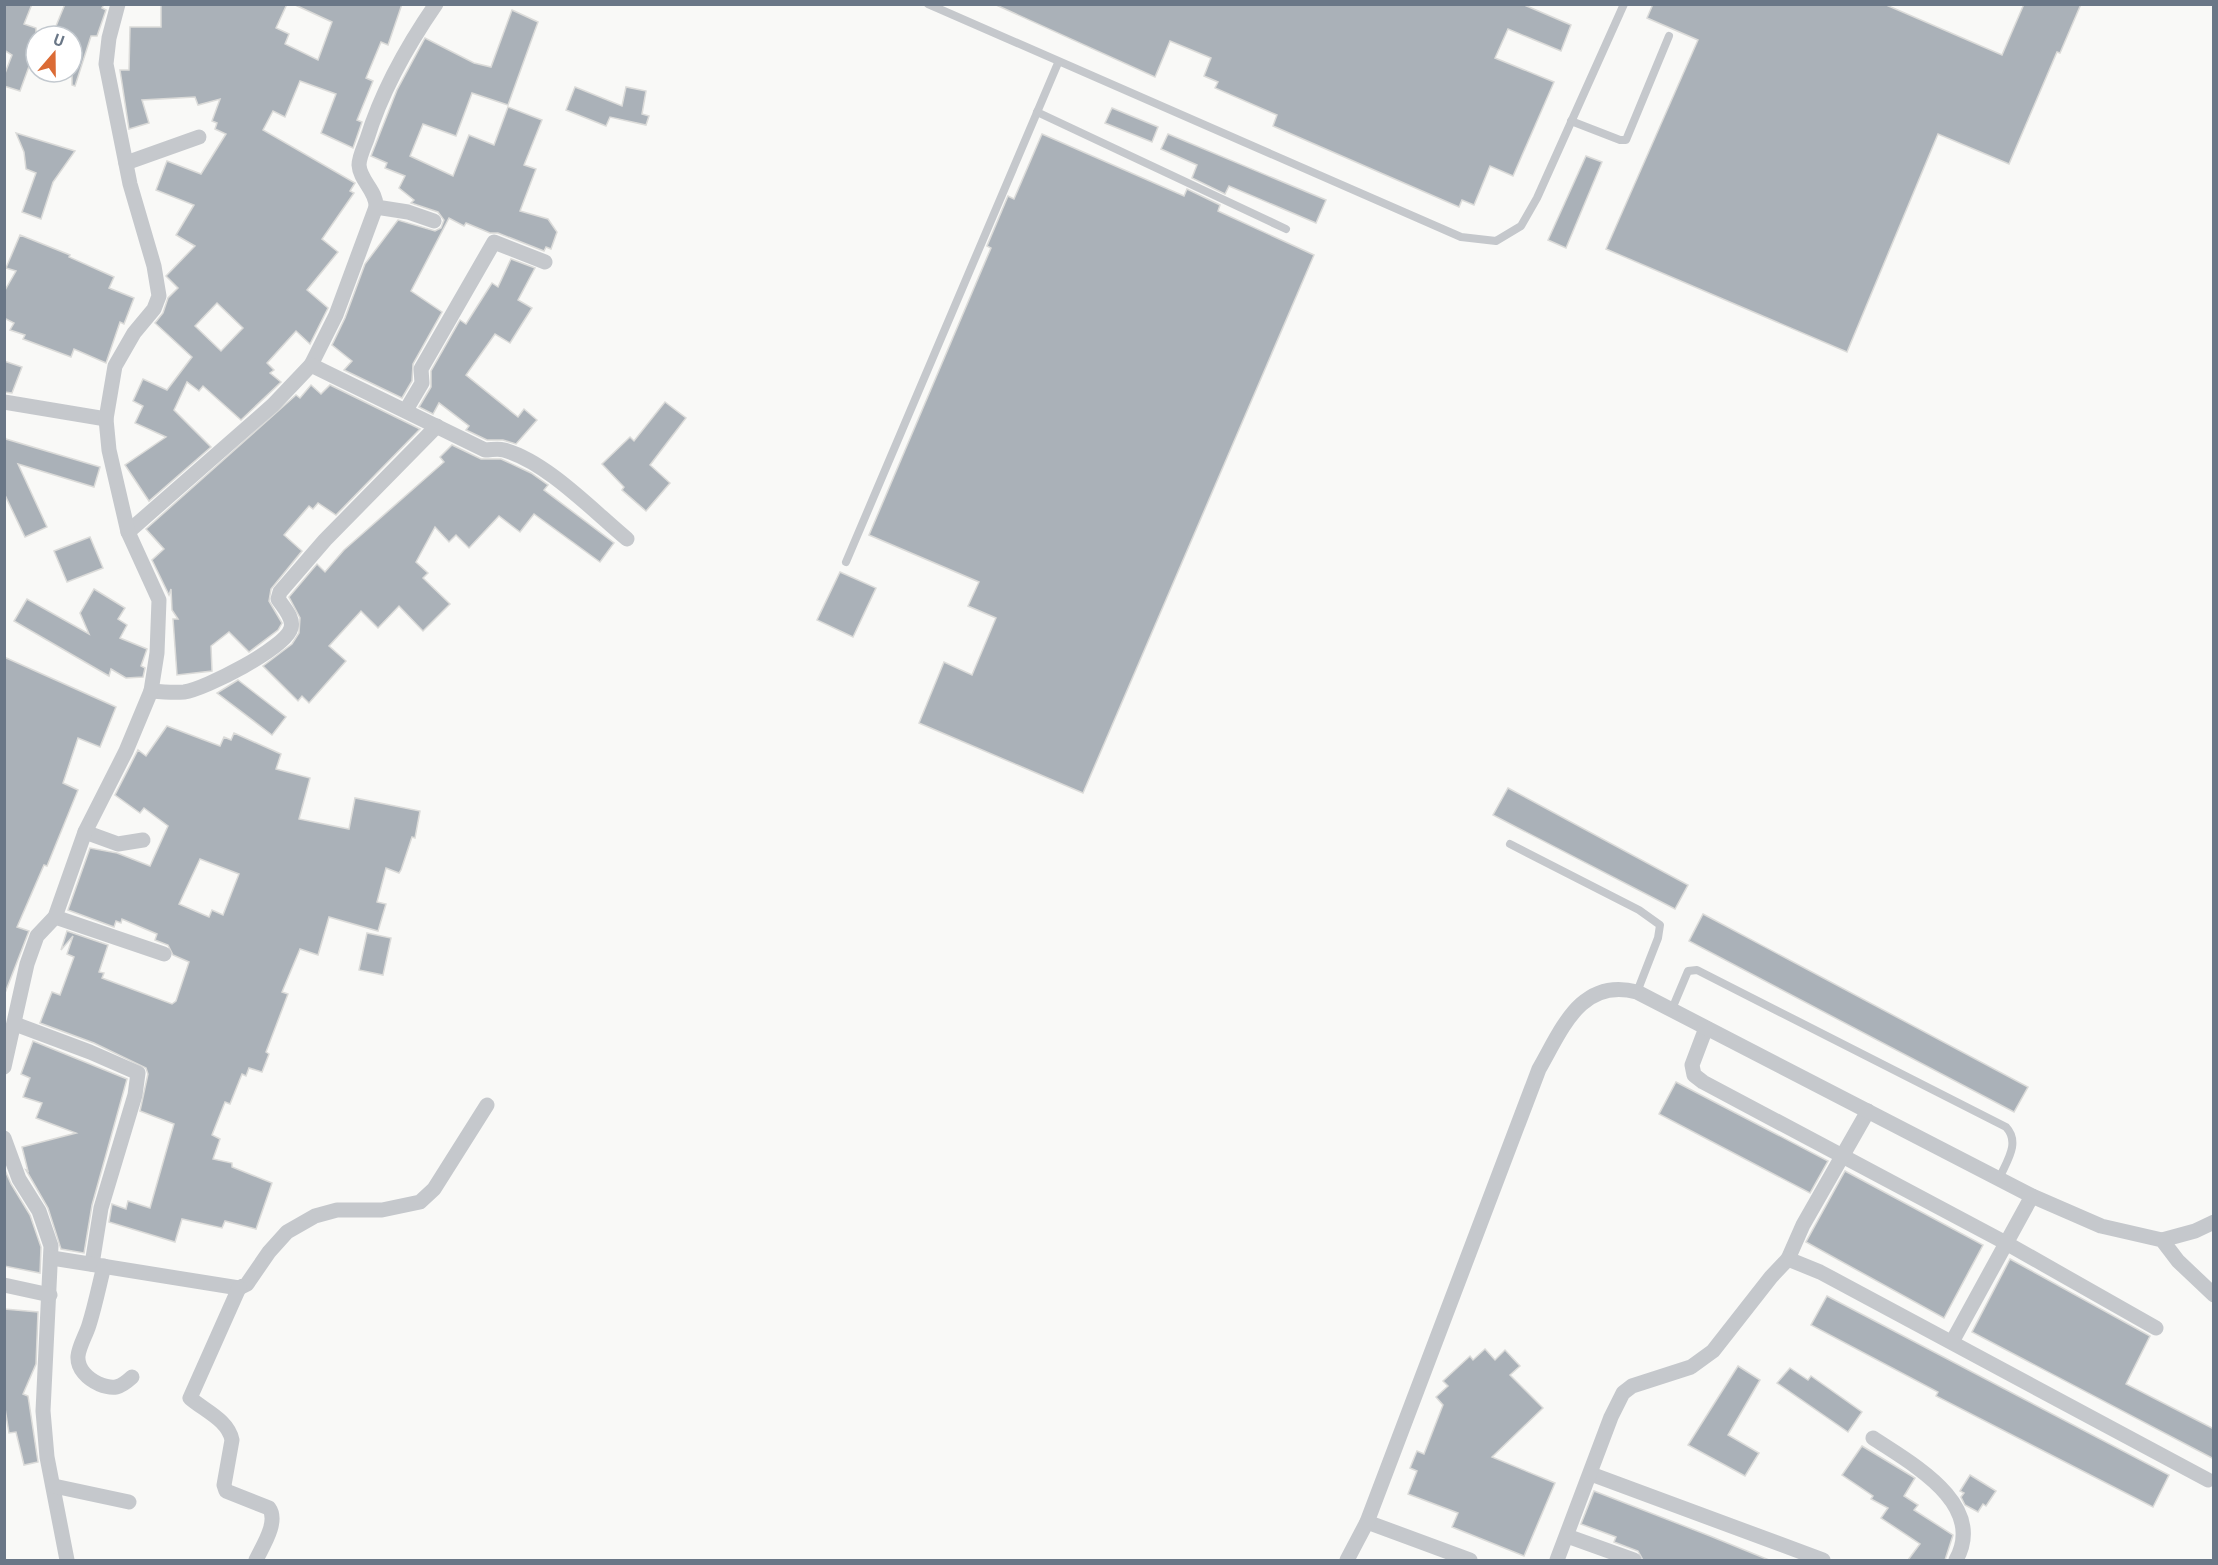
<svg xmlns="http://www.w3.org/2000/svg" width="2218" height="1565" font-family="Barlow,sans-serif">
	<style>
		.building { fill: #aab1b8; stroke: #dbdbd9; stroke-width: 1.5; fill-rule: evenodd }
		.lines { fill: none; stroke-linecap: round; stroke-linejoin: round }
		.lane { stroke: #c5c8cc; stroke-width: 8 }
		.street { stroke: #c5c8cc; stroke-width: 15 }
	</style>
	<rect width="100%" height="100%" fill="#f9f9f7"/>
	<!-- building -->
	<g class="building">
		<path d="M4,4H32L24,24L36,28V63L31,61L20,91L4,86V76L12,55L4,50Z"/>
		<path d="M65,4H104L102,8L106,10L97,36H91L75,86L72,85V36H52Z"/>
		<path d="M161,4H287L276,28L289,34L285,44L318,60L332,22L293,4H402L388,45L381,42L366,78L373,81L357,120L362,122L353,148L321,133L336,94L300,81L285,117L273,111L263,130L355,183L350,191L354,193L322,239L338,252L307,290L328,308L310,344L296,331L267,363L274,370L270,373L281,382L241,420L203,386L199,391L187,382L174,410L211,447L149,501L125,465L166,437L135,423L143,406L133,401L143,379L167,390L192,357L155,323L163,313L168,298L178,288L166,276L195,246L176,235L194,205L156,190L167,161L201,174L226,134L215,129L217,123L212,121L220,99L198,105L195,97L142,100L149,123L129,129L120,70H129L130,27H161ZM217,303L243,328L221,351L195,326Z"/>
		<path d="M994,4H1522L1571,25L1561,51L1508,29L1495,58L1554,82L1513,176L1490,166L1474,205L1462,200L1459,207L1273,126L1277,115L1215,88L1218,82L1204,76L1211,58L1170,41L1155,77Z"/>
		<path d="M1653,4H1884L2002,55L2024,4H2081L2060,53L2057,52L2009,164L1938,134L1847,352L1606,249L1698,40L1647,18Z"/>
		<path d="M512,10L538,22L508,105L472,93L456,136L423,124L410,156L453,176L469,135L494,145L508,107L542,120L524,165L536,169L520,211L548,219L557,232L551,249L546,247L544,251L498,233H490L466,223L464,226L449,218L411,291L442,312L413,364L412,381L402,398L344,370L352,361L332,345L345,318L365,264L398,220L435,231L441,228L444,220L438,212L411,203L414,200L399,188L405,176L385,168L387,163L371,156L397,90L425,38L474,63L491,67Z"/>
		<path d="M575,87L622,106L626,87L646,91L642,114L649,116L646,125L610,117L606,126L566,110Z"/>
		<path d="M1112,108L1158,127L1152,142L1105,123Z"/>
		<path d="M16,133L75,151L53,182L41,219L22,212L36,173L26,169L24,152Z"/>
		<path d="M1042,134L1184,196L1187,189L1220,205L1218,211L1314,255L1083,793L919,723L944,662L972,675L996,618L968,606L979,582L869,535L991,248L987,246L1008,196L1014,199Z"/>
		<path d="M1168,134L1326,200L1316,223L1229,186L1225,194L1192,178L1197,165L1161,149Z"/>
		<path d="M1586,156L1602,162L1566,248L1548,240Z"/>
		<path d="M20,235L70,255L69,257L114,277L109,288L134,298L124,324L120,322L106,363L74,349L71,357L23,339L25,335L10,330L14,323L4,318V292L16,271L6,268Z"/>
		<path d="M511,259L535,268L518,300L532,308L510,343L495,334L466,375L518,417L524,409L537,420L516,444L503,440H487L466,430L469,426L439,403L433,414L419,407L431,387V371L460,320L466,324L492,283L498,287Z"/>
		<path d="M4,361L22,367L12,393L4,392Z"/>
		<path d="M311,385L321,394L330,385L420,429L336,515L318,503L313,509L309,506L284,535L302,551L271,589L269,601L282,623L278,630L249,652L229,632L211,646L212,671L177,675L173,619H178L172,610L171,589L169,595L152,560L164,549L146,529L296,395L300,398Z"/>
		<path d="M665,402L686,418L650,465L670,483L646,511L622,490L624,487L602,464L630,437L634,441Z"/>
		<path d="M4,435L6,439L100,467L94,487L18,464L47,527L25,537L4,493Z"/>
		<path d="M452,445L481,459H501L531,473L548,485L544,490L614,543L600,562L534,514L520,532L499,516L469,548L456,535L449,542L435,527L416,562L428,573L423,578L450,604L423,631L399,606L378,628L361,611L329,646L346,661L309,703L302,696L298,701L263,666L292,644L299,633L300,618L289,597L317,564L325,572L344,550L444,462L440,457Z"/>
		<path d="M90,537L103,568L67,582L54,551Z"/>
		<path d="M840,572L876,588L853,637L817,620Z"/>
		<path d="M94,589L125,608L118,619L127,625L120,638L147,649L141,666L145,668L143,677L126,678L111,669L109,676L14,621L27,599L89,634L80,613Z"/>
		<path d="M4,657L116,707L100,747L78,738L63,783L78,790L47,866L44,865L17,927L29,931L5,993Z"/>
		<path d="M238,680L286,717L272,735L217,693Z"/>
		<path d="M167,726L220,746L224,737L231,740L234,733L281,754L276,769L310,778L299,819L349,829L355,798L420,811L415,838L412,837L401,870L399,873L386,868L377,902L386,904L378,931L329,917L318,955L300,949L282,992L288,994L266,1052L269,1054L262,1072L249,1068L246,1076L242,1074L230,1104L225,1102L212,1135L220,1139L213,1159L232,1163V1167L272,1183L256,1229L225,1221L222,1228L182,1219L175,1242L109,1222L112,1204L126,1209L128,1201L150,1208L174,1124L140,1111L148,1074L146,1068L94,1043L40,1023L52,992L60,995L74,957L67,954L73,936L61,950L67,931L108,945L99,972L104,973L102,978L172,1004L176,1001L189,962L173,955L168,945L155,940L157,934L122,919L121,923L116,921L114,927L68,910L90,848L117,853L150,866L168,826L144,808L140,813L115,795L138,750L146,756ZM200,859L239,874L223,915L212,910L209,917L179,904Z"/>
		<path d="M1508,788L1688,885L1675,909L1493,815Z"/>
		<path d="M1703,914L2028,1087L2014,1112L1689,941Z"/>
		<path d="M367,933L391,938L383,975L359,970Z"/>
		<path d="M33,1041L127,1079L92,1205L84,1253L61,1249L48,1208L26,1170L28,1171L22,1147L76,1133L36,1118L42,1103L23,1097L30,1078L21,1074Z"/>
		<path d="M1676,1082L1828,1161L1810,1193L1659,1114Z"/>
		<path d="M4,1168L11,1184L30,1215L41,1247L40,1273L4,1266Z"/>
		<path d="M1845,1171L1983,1245L1944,1318L1806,1242Z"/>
		<path d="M2010,1259L2150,1336L2126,1384L2214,1429V1459L1972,1332Z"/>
		<path d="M1827,1296L2169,1475L2153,1507L1936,1396L1938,1392L1811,1325Z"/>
		<path d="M4,1309L38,1312L36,1364L23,1394L28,1396L38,1462L24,1465L16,1432L9,1433L4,1402Z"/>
		<path d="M1485,1349L1495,1360L1505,1350L1520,1366L1510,1375L1543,1408L1492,1457L1555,1483L1524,1556L1452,1527L1458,1513L1408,1494L1417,1471L1410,1468L1417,1451L1424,1454L1443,1405L1436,1397L1448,1386L1443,1381L1470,1356L1473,1360Z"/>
		<path d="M1738,1366L1760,1380L1728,1435L1759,1453L1745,1476L1688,1445Z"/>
		<path d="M1790,1368L1808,1380L1811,1376L1862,1412L1848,1432L1777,1383Z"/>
		<path d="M1862,1446L1915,1478L1904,1496L1918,1505L1914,1510L1953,1535L1945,1560H1908L1920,1544L1881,1518L1888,1508L1871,1499L1873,1496L1842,1475Z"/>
		<path d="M1970,1475L1996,1491L1986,1506L1983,1504L1978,1512L1965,1505L1961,1497L1964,1493L1960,1491Z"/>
		<path d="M1594,1491L1710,1536L1769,1560H1643L1638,1551L1614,1542L1616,1537L1581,1524Z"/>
	</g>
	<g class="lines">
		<!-- lane -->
		<g class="lane">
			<path d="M928,4L1461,237L1496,241L1521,226L1537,198L1624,4"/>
			<path d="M1037,112L1286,229"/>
			<path d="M1571,121L1620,140H1626L1669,36"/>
			<path d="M846,562L1058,63"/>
			<path d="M1510,844L1639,910L1660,925L1658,938L1637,992"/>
			<path d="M1672,1009L1688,971L1697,970L2006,1127C2021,1143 2006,1162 1999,1179"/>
		</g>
		<!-- street -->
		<g class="street">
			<path d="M126,163L199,137"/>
			<path d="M376,207L408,212L434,221"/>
			<path d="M311,365L336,315L376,207C377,191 360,181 359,165C359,157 364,147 367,139C382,90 407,46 436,4"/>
			<path d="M4,402L106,419"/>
			<path d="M406,410L422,383L421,369L494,242L545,262"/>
			<path d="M128,532L273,405L311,365L485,450C492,450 497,448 504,450C547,462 592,510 627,539"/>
			<path d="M151,691C162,692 173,693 184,692C205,689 286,648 291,628C294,618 284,608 278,599L280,592L325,540L437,426"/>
			<path d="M85,832L118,844L143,840"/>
			<path d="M55,917L164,954"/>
			<path d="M15,1024L90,1052L138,1073L135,1095L101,1208L92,1264"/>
			<path d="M1706,1028L1692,1065L1694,1075L1703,1082L2006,1243L2156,1328"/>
			<path d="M4,1067L27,964L37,936L55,917L85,832L126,751L151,691L157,653L159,600L128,532L109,450L106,419L115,366L134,333L154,309L159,296L154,266L130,184L106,64L109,38L118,4"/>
			<path d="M4,1138L19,1179L39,1211L51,1246L43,1411L47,1457L67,1560"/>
			<path d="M2162,1240L2195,1231L2214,1222"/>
			<path d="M52,1258L239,1288L247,1284L269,1252L287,1232L315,1216L337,1210H382L420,1202L434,1189L487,1105"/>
			<path d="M1788,1259L1803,1225L1868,1111"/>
			<path d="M104,1266C99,1286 95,1306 89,1325C86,1335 79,1346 78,1356C77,1369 88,1379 99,1384C114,1390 120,1388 132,1377"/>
			<path d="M4,1285L50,1295"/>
			<path d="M239,1288L190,1398C205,1411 228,1420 232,1440L224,1485L226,1491L269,1508C279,1522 262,1547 256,1560"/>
			<path d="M1952,1342L2032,1196"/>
			<path d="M1873,1438C1912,1464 1987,1504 1956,1560"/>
			<path d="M1591,1474L1823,1560"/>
			<path d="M54,1486L129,1502"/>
			<path d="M1367,1522L1470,1560"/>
			<path d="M1567,1536L1634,1560"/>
			<path d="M1347,1560L1367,1522L1539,1069C1562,1029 1581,977 1637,992L2032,1196L2101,1226L2162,1240L2178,1261L2214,1295"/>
			<path d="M1557,1560L1611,1417L1623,1393L1632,1386L1691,1367L1713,1351L1771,1277L1788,1259L1820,1272L2208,1480"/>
		</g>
	</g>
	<!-- border -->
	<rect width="2218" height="1565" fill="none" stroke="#6a7787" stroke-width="12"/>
	<!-- north arrow -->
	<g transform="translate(54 54) rotate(20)"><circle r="28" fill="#ffffff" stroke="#c3c9cf" stroke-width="1.5"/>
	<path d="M0-4.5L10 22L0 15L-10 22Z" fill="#db6b35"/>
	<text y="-9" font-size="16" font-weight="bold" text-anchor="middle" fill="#6a7787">U</text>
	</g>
</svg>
